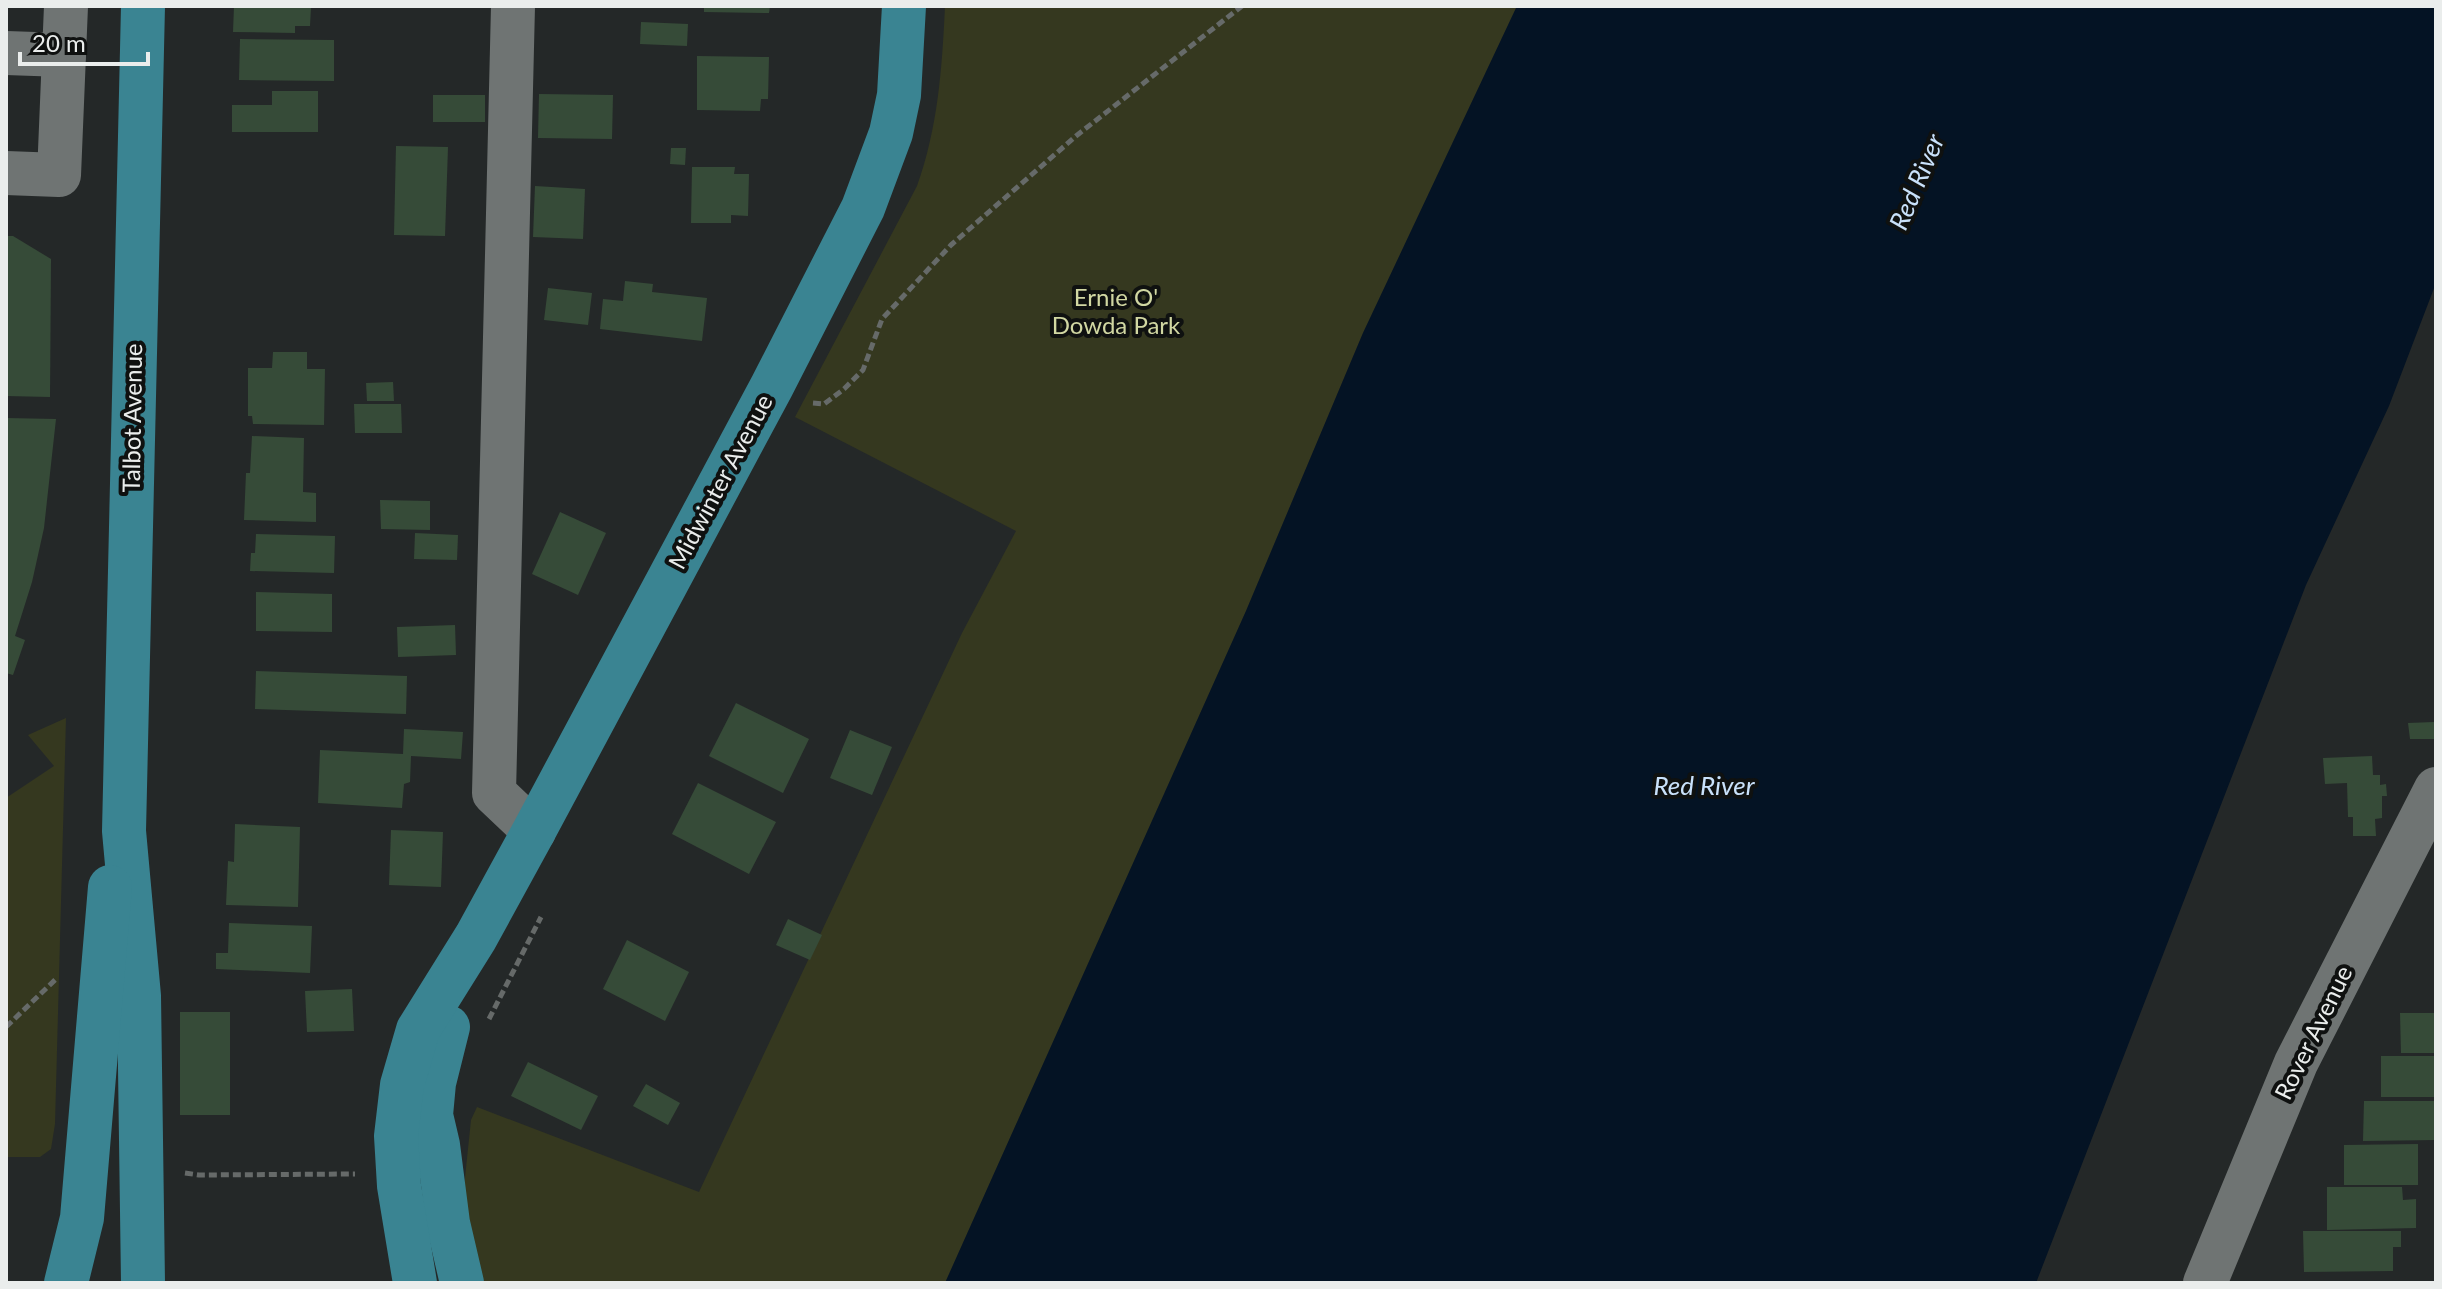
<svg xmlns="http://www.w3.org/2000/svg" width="2442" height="1289" font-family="Lato,sans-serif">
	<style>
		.green { fill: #35381f }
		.water { fill: #041324 }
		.building { fill: #364b38 }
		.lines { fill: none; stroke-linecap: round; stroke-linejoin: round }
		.path { stroke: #666a69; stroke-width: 5; stroke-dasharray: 8 4; stroke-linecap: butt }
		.minor { stroke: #6f7473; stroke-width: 44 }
		.major { stroke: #3a8492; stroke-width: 44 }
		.labels { text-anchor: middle; stroke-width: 8; stroke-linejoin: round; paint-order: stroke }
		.park-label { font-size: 24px; fill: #d1d7a2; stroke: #0f1110 }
		.street-label { font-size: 24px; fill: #eaedec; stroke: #0f1110 }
		.water-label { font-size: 26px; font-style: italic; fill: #c9e1fa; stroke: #0f1110 }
	</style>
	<rect width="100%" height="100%" fill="#242828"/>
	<!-- green -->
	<g class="green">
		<path d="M945,6H1517L1363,333L1246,611L945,1283H483L463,1197L471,1120L477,1107L699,1192L962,633L1016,531L795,417L917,186C938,127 942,69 945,6Z"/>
		<path d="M66,718L55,1124L51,1149L40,1157H6V798L54,766L28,735Z"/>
	</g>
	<!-- water -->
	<path class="water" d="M1517,6H2436V283L2389,406L2306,585L2036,1283H945L1246,611L1363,333Z"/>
	<!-- building -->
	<g class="building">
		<path d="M234,6L311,7L310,26H295V33L233,32Z"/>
		<path d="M704,6H770L769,13L704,12Z"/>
		<path d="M641,22L688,24L687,46L640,44Z"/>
		<path d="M240,39L334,40V81L239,80Z"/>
		<path d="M697,56L769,57L768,99H761L760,111L697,110Z"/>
		<path d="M272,91H318V132H232V105H272Z"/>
		<path d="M539,94L613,95L612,139L538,138Z"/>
		<rect x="433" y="95" width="52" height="27"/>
		<path d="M396,146L448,147L445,236L394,235Z"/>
		<path d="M671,148H686L685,165L670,164Z"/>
		<path d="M692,167H735L734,174H749L748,216L731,215V223H691Z"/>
		<path d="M535,186L585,189L583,239L533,237Z"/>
		<path d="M6,236H13L51,259L50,397L6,396Z"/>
		<path d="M625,281L653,284L652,292L707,298L702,341L600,329L603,299L623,301Z"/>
		<path d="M548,288L592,293L588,325L544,320Z"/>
		<path d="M273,352H307V369H325L324,425L253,424L252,416H248V368H272Z"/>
		<path d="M393,382L394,401H367L366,383Z"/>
		<path d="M354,404H401L402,433H355Z"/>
		<path d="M6,418L56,419L44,528L32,582L15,636L25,640L13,675L6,673Z"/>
		<path d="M252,436L304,438L303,492L316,493V522L244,520L246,473H250Z"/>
		<path d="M380,500L430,501V530L381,529Z"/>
		<path d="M560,512L606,533L578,595L532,574Z"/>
		<path d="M415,533L458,535L457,560L414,559Z"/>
		<path d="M256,534L335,536L334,573L250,571L251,553H255Z"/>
		<path d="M256,592L332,594V632L256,631Z"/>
		<path d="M455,625L456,655L398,657L397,627Z"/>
		<path d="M256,671L407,676L406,714L255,709Z"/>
		<path d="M736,703L809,739L783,793L709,756Z"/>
		<path d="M2434,722L2435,739H2410L2408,723Z"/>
		<path d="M404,729L463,732L461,759L411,756L410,782L404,784L402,808L318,803L320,750L403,754Z"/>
		<path d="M850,730L892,747L872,795L830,778Z"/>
		<path d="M2372,756L2373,775H2380V785L2386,784L2387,796H2382V818L2375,819L2376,836H2353V817H2348L2347,783L2325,784L2323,758Z"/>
		<path d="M698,783L776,822L749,874L672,834Z"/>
		<path d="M235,824L300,827L298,907L226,905L228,861L234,862Z"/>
		<path d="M391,830L443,832L441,887L389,885Z"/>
		<path d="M788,919L822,935L810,960L776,945Z"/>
		<path d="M229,923L312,926L310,973L216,969V953H228Z"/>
		<path d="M627,940L689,972L665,1021L603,989Z"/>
		<path d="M352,989L354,1031L307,1032L305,991Z"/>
		<rect x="180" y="1012" width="50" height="103"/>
		<path d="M2400,1013H2436V1053H2401Z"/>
		<rect x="2381" y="1056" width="55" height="41"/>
		<path d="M528,1062L598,1096L581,1130L511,1096Z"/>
		<path d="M646,1084L680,1103L668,1125L633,1106Z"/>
		<path d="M2364,1101H2436V1140L2363,1141Z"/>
		<path d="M2418,1144V1185H2344V1145Z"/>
		<path d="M2327,1187H2402L2403,1200L2416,1199V1228L2327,1230Z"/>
		<path d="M2303,1231H2401V1247H2393V1271L2304,1272Z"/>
	</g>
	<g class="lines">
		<!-- path -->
		<g class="path">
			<path d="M813,403L824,404L844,389L863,370L882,319L951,245L1076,136L1242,6"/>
			<path d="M489,1019L541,917"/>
			<path d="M6,1027L57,978"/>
			<path d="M185,1173L199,1175L355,1174"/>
		</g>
		<!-- minor -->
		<g class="minor">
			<path d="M513,6L494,793L534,831"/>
			<path d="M6,53L64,55"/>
			<path d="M6,173L59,175L66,6"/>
			<path d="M2205,1283L2296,1063L2436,789"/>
		</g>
		<!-- major -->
		<g class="major">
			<path d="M143,6L124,831L139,996L143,1283"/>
			<path d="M448,1027L434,1083L431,1115L438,1145L448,1223L462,1283"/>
			<path d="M66,1283L82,1218L110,887"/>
			<path d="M415,1283L399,1186L396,1136L402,1085L418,1030L476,937L534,831L772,386L863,208L891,133L899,95L904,6"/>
		</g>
	</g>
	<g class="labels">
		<!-- park labels -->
		<g class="park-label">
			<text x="1116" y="306">Ernie O'<tspan x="1116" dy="28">Dowda Park</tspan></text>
		</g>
		<!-- street labels -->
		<g class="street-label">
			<text transform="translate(133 418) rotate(-89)" y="8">Talbot Avenue</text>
			<text transform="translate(721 482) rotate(-62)" y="8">Midwinter Avenue</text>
			<text transform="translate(2314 1033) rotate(-64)" y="8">Rover Avenue</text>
		</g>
		<!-- water labels -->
		<g class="water-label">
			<text transform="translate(1917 182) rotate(-67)" y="9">Red River</text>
			<text x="1704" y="795">Red River</text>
		</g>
	</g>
	<!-- border -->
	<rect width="2442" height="1289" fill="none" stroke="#eaedec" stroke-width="16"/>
	<!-- scale -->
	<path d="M20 52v12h128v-12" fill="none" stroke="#eaedec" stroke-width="4"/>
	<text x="32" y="52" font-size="24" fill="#eaedec" stroke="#0f1110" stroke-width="6" paint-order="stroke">20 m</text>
</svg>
